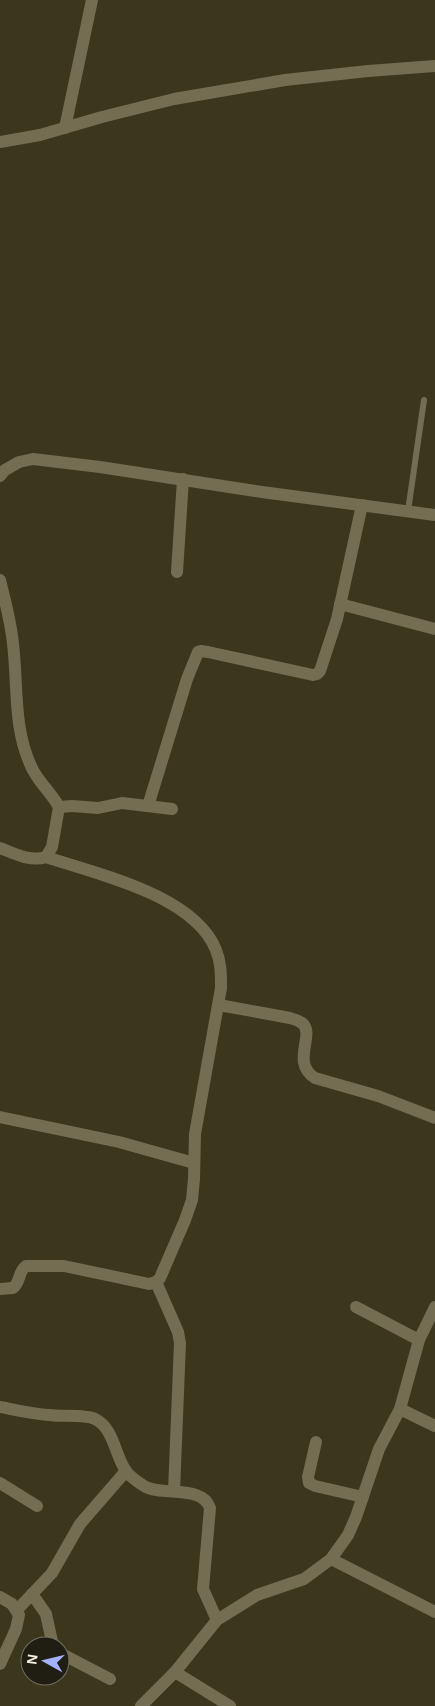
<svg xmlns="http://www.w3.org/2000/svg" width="435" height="1706" font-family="Arial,sans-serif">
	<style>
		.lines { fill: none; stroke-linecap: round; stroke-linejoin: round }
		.service { stroke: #746d52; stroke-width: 6 }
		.minor { stroke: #746d52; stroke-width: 12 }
		.tertiary { stroke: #746d52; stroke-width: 12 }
	</style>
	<rect width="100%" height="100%" fill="#3c361c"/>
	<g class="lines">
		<!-- service -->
		<path class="service" d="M408,511L424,400"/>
		<!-- minor -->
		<g class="minor">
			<path d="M65,128L92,0"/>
			<path d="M0,476L5,470L19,462L33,459L100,467L262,492L435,515"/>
			<path d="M177,572L183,479"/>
			<path d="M0,580C5,601 11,622 13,644C18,685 13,727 31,766C37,781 51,792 59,807L52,847L46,857C31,862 15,854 0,848"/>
			<path d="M340,604L435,629"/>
			<path d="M148,806L187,679L198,652L201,651L208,652L313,675L317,674L320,671L337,619L362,505"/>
			<path d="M59,807L72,806L98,808L122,803L172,809"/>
			<path d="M219,1005L290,1018C294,1019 299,1021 302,1023C316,1034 290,1062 315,1078L378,1096L435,1118"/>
			<path d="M0,1117L119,1142L194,1163"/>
			<path d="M156,1282L178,1332L180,1343L174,1491"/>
			<path d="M0,1289L13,1288C21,1282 18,1271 26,1266H64L149,1284L156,1282L160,1278L185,1220L192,1200L194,1179L195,1134L221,988C221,974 221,962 216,950C194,895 97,874 46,857"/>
			<path d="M356,1307L419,1340"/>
			<path d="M0,1407C16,1410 33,1414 49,1415C62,1417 84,1414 95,1419C114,1428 115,1456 126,1471C130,1477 138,1482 144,1486C161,1497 202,1484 210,1508L203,1589L217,1620"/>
			<path d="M400,1409L435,1426"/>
			<path d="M316,1442L308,1477L309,1483L315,1486L363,1497"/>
			<path d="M0,1483L37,1506"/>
			<path d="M331,1559L435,1612"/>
			<path d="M32,1594L46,1614L53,1646"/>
			<path d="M0,1597L12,1604L19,1615L16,1629L0,1664"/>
			<path d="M17,1610L52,1573L80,1524L126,1471"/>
			<path d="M60,1653L110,1679"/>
			<path d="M175,1672L230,1706"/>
			<path d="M141,1706L175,1672L217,1620L257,1595L304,1579L331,1559L348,1535L356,1517L379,1449L400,1409L419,1340L435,1307"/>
		</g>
		<!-- tertiary -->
		<path class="tertiary" d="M0,142L40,135L102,117L174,99L285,80L368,71L435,66"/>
	</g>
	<!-- north arrow -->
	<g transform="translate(45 1661) rotate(278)"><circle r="24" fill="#201d12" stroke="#747164"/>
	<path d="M0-4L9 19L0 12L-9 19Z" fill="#a4b1fc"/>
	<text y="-8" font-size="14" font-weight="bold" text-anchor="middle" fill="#f3efe0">N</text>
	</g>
</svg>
